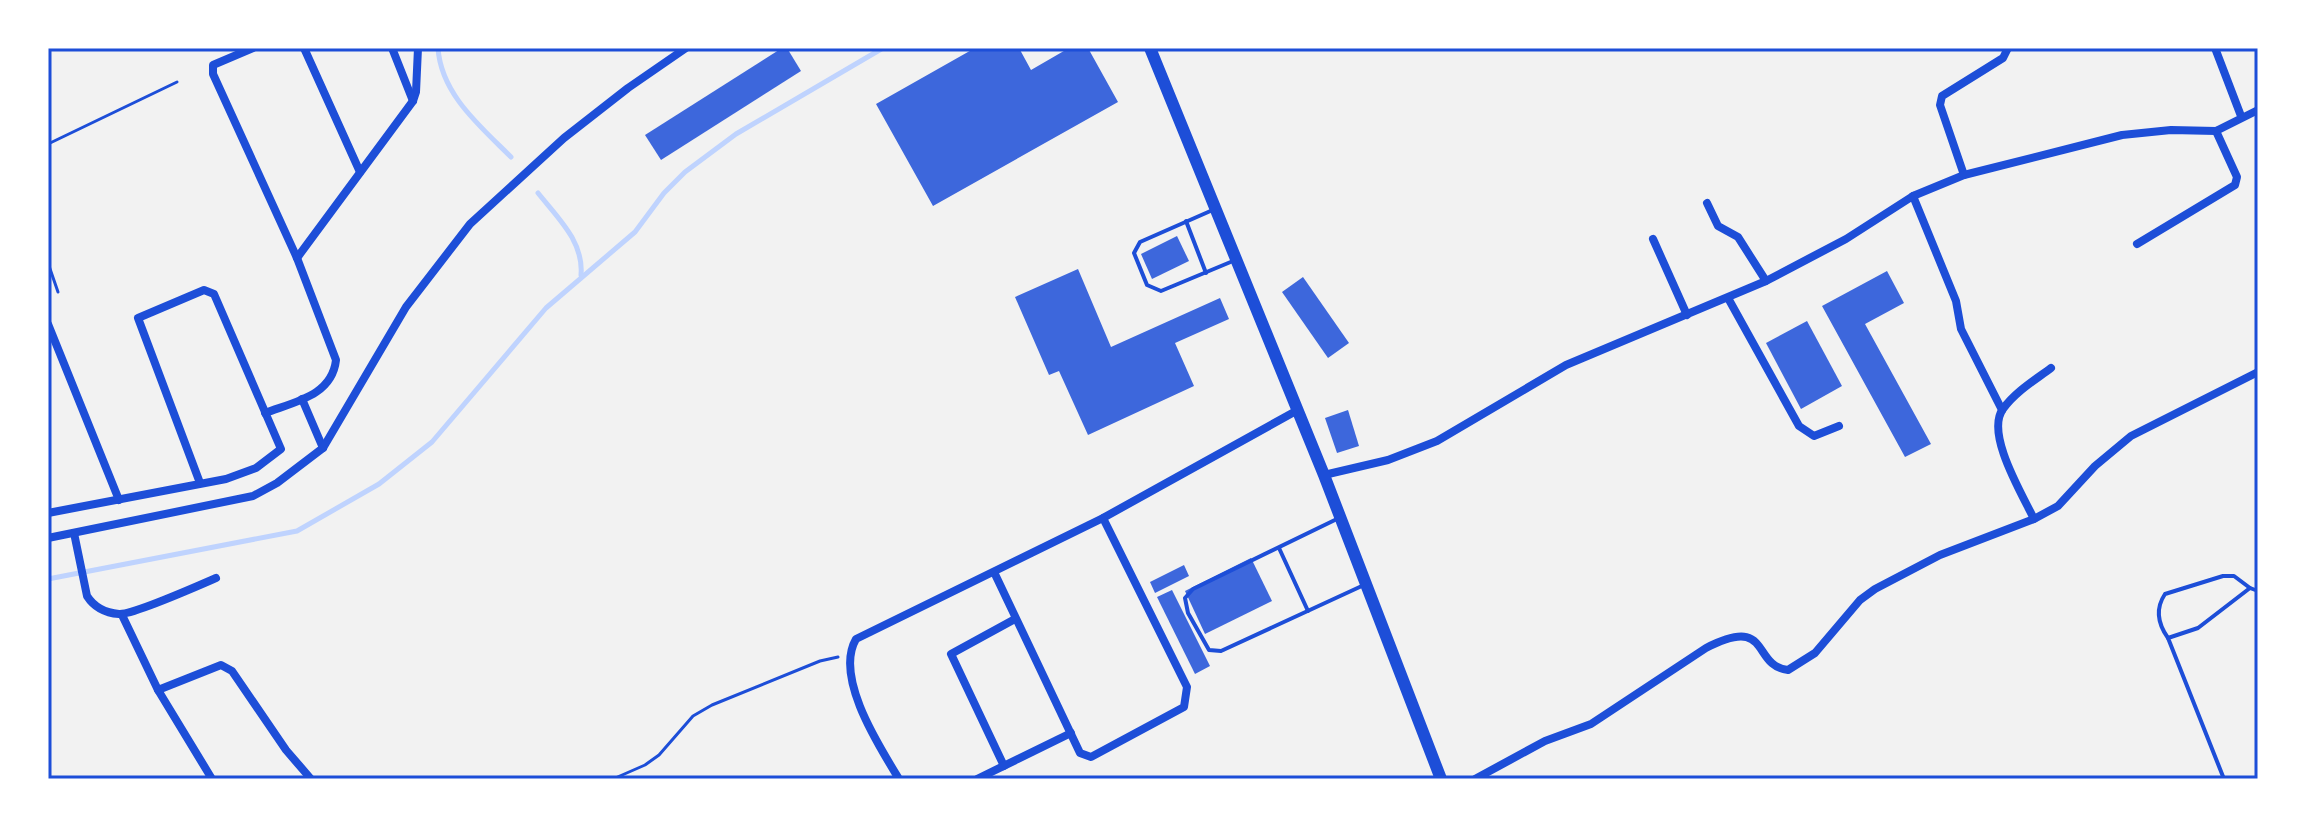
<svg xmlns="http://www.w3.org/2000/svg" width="2306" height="827" font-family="'PT Sans',sans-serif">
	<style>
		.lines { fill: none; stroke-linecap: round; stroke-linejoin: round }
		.stream { stroke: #bfd3fe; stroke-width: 5 }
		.building { fill: #3d67dc }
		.path { stroke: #1d4ed8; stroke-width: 3 }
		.service { stroke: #1d4ed8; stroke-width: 4 }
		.minor { stroke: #1d4ed8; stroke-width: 8 }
		.primary { stroke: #1d4ed8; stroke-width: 12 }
		.neatline { fill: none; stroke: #1d4ed8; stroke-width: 3 }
	</style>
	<rect width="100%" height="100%" fill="#f2f2f2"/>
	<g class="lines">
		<!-- stream -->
		<g class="stream">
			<path d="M438,48C441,94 480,126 511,157"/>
			<path d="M538,193C558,218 584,242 581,275"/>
			<path d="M48,579L297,531L379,484L432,442L546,308L635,232L664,193L685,172L736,134L883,48"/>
		</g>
	</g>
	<!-- building -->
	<g class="building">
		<path d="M782,48H787L801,71L661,160L645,135Z"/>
		<path d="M975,48H1019L1031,70L1069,48H1088L1118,102L933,206L876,104Z"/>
		<path d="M1177,236L1189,261L1152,279L1141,254Z"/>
		<path d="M1078,269L1111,347L1220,298L1229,319L1175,343L1194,386L1088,435L1059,371L1049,375L1015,297Z"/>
		<path d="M1887,271L1904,303L1865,324L1931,444L1905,457L1822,306Z"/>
		<path d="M1303,277L1349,343L1328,358L1282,292Z"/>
		<path d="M1807,321L1842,386L1801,409L1766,343Z"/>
		<path d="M1348,410L1359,446L1337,453L1325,418Z"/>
		<path d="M1251,558L1272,601L1205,634L1185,591Z"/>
		<path d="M1184,565L1189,576L1155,593L1150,582Z"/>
		<path d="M1172,590L1210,666L1195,674L1157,597Z"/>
	</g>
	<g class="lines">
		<!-- path -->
		<g class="path">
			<path d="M48,144L177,82"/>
			<path d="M48,263L58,292"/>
			<path d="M613,779L645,765L659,755L693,716L712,705L820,661L838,657"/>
		</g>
		<!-- service -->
		<g class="service">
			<path d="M1215,209L1140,242L1134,253L1147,285L1161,291L1233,261"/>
			<path d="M1186,221L1206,273"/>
			<path d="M1339,518L1193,589L1185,598L1188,613L1209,650L1221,651L1364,585"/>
			<path d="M1279,548L1308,611"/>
			<path d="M2168,638C2158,624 2155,609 2165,594L2223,576H2234L2250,588"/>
			<path d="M2224,779L2168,638L2198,628L2250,588L2258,591"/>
		</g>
		<!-- minor -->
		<g class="minor">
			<path d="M253,48L213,65V74L297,258L336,360C332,396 294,402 265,413"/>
			<path d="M304,48L360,172"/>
			<path d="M392,48L413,101"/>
			<path d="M2215,48L2241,116"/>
			<path d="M1964,175L1940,105L1942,96L2003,58L2008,48"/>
			<path d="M1913,196L1956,301L1961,329L2002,410"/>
			<path d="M1707,203L1718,226L1738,237L1766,281"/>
			<path d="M1653,239L1687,315"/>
			<path d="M2137,244L2235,185L2237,177L2216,131"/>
			<path d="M297,258L413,101L416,92L418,48"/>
			<path d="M1728,298L1799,426L1814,436L1839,426"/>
			<path d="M48,324L119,500"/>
			<path d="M302,399L323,448"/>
			<path d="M1324,475L1388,460L1437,441L1566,365L1766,281L1846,239L1913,196L1964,175L2122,135L2171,130L2216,131L2258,110"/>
			<path d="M48,513L226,479L256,468L281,449L214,294L204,290L138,318L200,483"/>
			<path d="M2034,519C2022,494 1985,433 2003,409C2015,392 2035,380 2051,368"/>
			<path d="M74,533L87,596C94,607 106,613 119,614C132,615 200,585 216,578"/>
			<path d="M48,538L253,496L277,483L323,448L406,307L470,224L564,138L628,88L686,48"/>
			<path d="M994,572L1080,753L1091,757L1184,707L1187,687L1103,518"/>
			<path d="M122,615L158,690L212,779"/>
			<path d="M158,690L221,665L232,671L286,750L311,779"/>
			<path d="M1004,766L951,654L1015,619"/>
			<path d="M899,779C879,746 834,677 856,639L1103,518L1296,411"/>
			<path d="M977,779L1071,733"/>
			<path d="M1475,779L1545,741L1591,724L1706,648C1772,614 1751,666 1788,670L1815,653L1860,600L1875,589L1940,555L2034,519L2058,506L2095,466L2131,436L2258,372"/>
		</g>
		<!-- primary -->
		<path class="primary" d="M1150,48L1324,475L1441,779"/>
	</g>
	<!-- border -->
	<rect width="2306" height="827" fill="none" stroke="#ffffff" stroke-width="100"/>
	<rect x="50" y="50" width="2206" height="727" class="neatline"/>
</svg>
